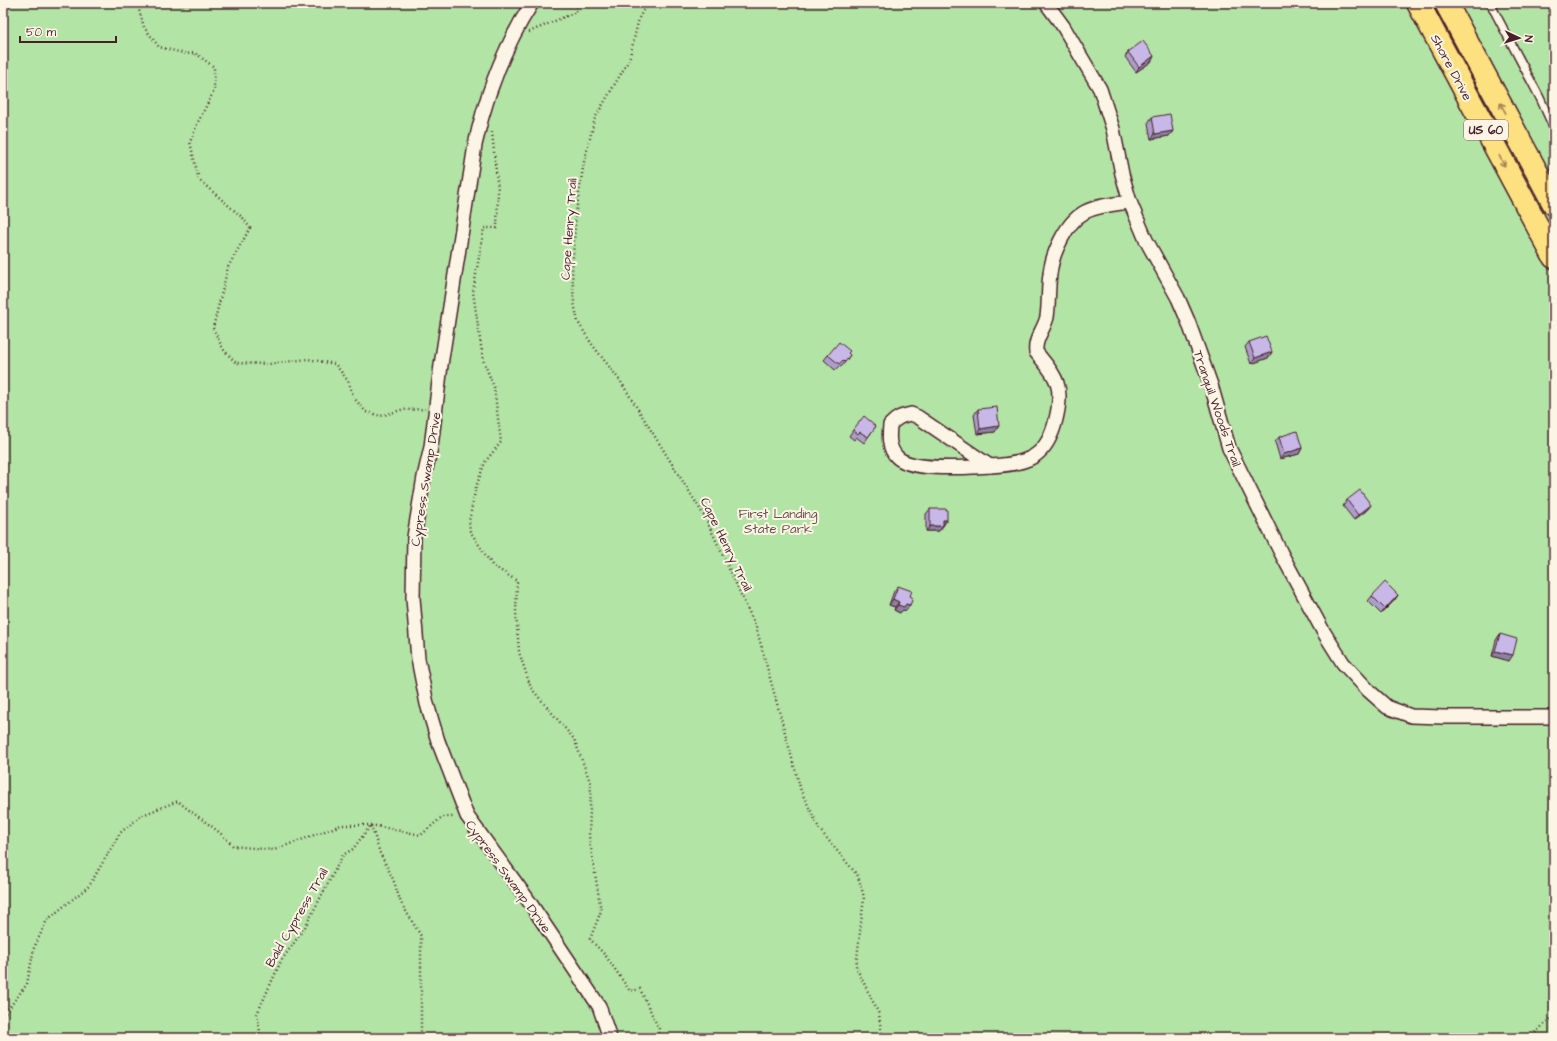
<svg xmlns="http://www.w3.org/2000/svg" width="1557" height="1041" font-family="'Architects Daughter',sans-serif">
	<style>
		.green { fill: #b2e4a5; stroke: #7e8268 }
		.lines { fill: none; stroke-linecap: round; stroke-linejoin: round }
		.lane-casing { stroke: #4a1f2b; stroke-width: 10 }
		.street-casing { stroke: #4a1f2b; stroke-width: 16 }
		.highway-casing { stroke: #4a1f2b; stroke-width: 25 }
		.path { stroke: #4a1f2b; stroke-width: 2.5; stroke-dasharray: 1 3; stroke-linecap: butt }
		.lane { stroke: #fcf5e5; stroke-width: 7 }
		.street { stroke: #fcf5e5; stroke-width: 13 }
		.highway { stroke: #fde080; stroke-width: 22 }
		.wall { fill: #ac9ec8; stroke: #4a1f2b }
		.shaded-wall { fill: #8c81a2; stroke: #4a1f2b }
		.building { fill: #c8b8e8; stroke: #4a1f2b }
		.oneway { stroke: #a48056 }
		.labels { text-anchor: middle; stroke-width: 4; stroke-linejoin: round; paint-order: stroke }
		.shield { fill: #fcf5e5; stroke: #7f5f63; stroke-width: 1 }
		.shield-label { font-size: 12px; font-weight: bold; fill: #4a1f2b }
		.street-label { font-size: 13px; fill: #4a1f2b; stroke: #fcf5e5 }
		.park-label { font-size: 13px; fill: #64504a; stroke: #fcf5e5 }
	</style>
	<rect width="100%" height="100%" fill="#fcf5e5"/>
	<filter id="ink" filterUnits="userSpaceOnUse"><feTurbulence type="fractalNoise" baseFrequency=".025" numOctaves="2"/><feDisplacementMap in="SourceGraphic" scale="8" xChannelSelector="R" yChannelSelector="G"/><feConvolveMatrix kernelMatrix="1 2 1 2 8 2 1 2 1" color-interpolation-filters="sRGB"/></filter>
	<g filter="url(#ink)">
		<!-- green -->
		<rect class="green" x="3" y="3" width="1551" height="1035"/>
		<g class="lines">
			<!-- lane casing -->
			<g class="lane-casing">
				<path id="lane" d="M1490,3L1540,98L1554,129"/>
			</g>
			<!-- street casing -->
			<g class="street-casing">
				<g id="street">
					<path d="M532,3C504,47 486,94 475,145L441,365L431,447L424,477L414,537L413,598L418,659L427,704L438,741L467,816L526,897L599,1006L610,1038"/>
					<path d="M1046,3L1063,26L1100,89L1113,129L1122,174L1130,202L1146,240L1178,298L1188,321L1211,385L1229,448L1281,553L1323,631L1343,663L1369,691L1387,707L1411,716L1443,717H1554"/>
					<path d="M911,414L918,417L990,466C969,467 912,472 897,457C888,448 889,436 890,425C896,418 901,416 911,414Z"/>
					<path d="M990,466C1027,464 1047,458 1056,419C1059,407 1061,395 1057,383C1053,371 1043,361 1036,352C1034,339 1044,330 1047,317C1049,303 1048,288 1050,274C1052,254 1066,222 1085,212C1099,205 1115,204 1130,202"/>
				</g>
			</g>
			<!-- highway casing -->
			<g class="highway-casing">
				<g id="highway">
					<path d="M1418,3L1554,257"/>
					<path d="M1446,3L1554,204"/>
				</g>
			</g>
			<!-- path -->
			<g class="path">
				<path d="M137,3L144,27L159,47L187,54L195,53L214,67V91L198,122L190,142L199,180L243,218L250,228L228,267L213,328L223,349L236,363L269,364L308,359L335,364L348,381L354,398L366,412L381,416L401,410L425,409"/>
				<path d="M647,3L639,18L629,60L595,118L584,162L576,212L572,271L574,303L578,322L591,343L621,382L705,517L756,627L801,791L820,830L858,876L864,897L856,967L879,1014L882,1038"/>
				<path d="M529,32L576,12L577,3"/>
				<path d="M492,132L498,190L497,228H484L473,292L483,360L494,387L501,442L485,462L476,487L469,521L470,531L492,565L517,581L516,612L519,652L531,688L574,739L591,784L589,836L601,911L590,939L605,955L630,991L640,989L659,1029V1038"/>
				<path d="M3,1016L27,984L34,948L47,920L89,886L120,833L140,816L178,801C196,817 217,827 233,846L274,850L341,825H371L421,835L442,817H455"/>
				<path d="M261,1038L257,1014L281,961L305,927L343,855L353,849L371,825L380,853L393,879L401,903L421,936V1038"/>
				<path d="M1529,1038L1554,1016"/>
			</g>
			<!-- lane -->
			<use href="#lane" class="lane"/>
			<!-- street -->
			<use href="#street" class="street"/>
			<!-- highway -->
			<use href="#highway" class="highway"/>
		</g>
		<!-- wall -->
		<g class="wall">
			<path d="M1128,52L1154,56L1151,62L1136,72L1125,57Z"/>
			<path d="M1152,117L1173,131L1169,136L1151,139L1148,123Z"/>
			<path d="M1249,342L1272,352L1268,358L1251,364L1245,347Z"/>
			<path d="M848,353L850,355L846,361L841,367L839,366L835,370L824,360L828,355Z"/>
			<path d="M978,409L995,432L977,434L974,415Z"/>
			<path d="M876,426L864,443L856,437L854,440L849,436L853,430Z"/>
			<path d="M1279,437L1302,448L1299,454L1280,459L1275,442Z"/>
			<path d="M1347,500L1371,505L1367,510L1354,520L1343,506Z"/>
			<path d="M930,509L947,520L939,531H926V514Z"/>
			<path d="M898,586L910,596V605L906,611L903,610L900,613L894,610L895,607L889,605L894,591Z"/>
			<path d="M1398,595L1394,601L1381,614L1368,601L1372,596Z"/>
			<path d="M1500,634L1509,661L1492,656L1496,640Z"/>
		</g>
		<!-- shaded-wall -->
		<g class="shaded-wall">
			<path d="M1154,56L1151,62L1136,72L1139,67Z"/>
			<path d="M1173,131L1169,136L1151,139L1155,134Z"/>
			<path d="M1272,352L1268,358L1251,364L1255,358Z"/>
			<path d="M999,426L995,432L977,434L980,429Z"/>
			<path d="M1302,448L1299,454L1280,459L1284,454Z"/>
			<path d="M1371,505L1367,510L1354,520L1358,515Z"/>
			<path d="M943,520H947L943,526Z"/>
			<path d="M930,526H943L939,531H926Z"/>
			<path d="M1398,595L1394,601L1381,614L1385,609Z"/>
			<path d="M893,599L899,602L895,607L889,605Z"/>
			<path d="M906,604L910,605L906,611L903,610L900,613L894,610L898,605Z"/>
			<path d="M1495,651L1513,655L1509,661L1492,656Z"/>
		</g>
		<!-- building -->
		<g class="building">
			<path d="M1143,41L1154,56L1139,67L1128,52Z"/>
			<path d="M1170,114L1173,131L1155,134L1152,117Z"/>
			<path d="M1266,336L1272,352L1255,358L1249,342Z"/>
			<path d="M839,342L850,351L848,353L850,355L845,362L843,360L839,364L828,355Z"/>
			<path d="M997,407L999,426L980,429L978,409Z"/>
			<path d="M864,416L876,426L868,437L860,432L858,434L853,430Z"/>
			<path d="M1297,431L1302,448L1284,454L1279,437Z"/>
			<path d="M1360,490L1371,505L1358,515L1347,500Z"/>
			<path d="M930,509H947V520H943V526H930Z"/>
			<path d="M1385,582L1398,595L1385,609L1372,596Z"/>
			<path d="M898,586L912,591L910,596L913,598L910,605L906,604L904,607L898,605L899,602L893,599Z"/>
			<path d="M1500,634L1517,639L1513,655L1495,651Z"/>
		</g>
		<!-- one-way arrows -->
		<defs><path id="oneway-shaft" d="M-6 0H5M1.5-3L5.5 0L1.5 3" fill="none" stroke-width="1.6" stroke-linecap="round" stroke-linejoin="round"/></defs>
		<g class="oneway">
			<use href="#oneway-shaft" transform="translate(1503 108) rotate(-118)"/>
			<use href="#oneway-shaft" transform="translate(1502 161) rotate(62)"/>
		</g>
	</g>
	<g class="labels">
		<!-- shield labels -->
		<rect class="shield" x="1464" y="120" width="44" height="20" rx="3"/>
		<g class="shield-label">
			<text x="1486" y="134">US 60</text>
		</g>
		<!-- street labels -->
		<g class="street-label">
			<text transform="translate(1452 67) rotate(62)" y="5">Shore Drive</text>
			<text transform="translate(568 229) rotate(-86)" y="5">Cape Henry Trail</text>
			<text transform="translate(1218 408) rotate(71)" y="5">Tranquil Woods Trail</text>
			<text transform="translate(425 479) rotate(-81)" y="5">Cypress Swamp Drive</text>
			<text transform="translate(727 544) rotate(64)" y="5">Cape Henry Trail</text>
			<text transform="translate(509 876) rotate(54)" y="5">Cypress Swamp Drive</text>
			<text transform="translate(296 917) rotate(-60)" y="5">Bald Cypress Trail</text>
		</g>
		<!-- park labels -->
		<g class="park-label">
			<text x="778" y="518">First Landing<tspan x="778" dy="15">State Park</tspan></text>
		</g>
	</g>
	<!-- margin -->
	<rect width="1557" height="1041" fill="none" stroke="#fcf5e5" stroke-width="16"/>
	<rect x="8" y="8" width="1541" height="1025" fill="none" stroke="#4a1f2b" stroke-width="1.5" filter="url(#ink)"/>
	<!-- north arrow -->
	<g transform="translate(1519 38) rotate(94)" stroke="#fcf5e5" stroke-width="3" paint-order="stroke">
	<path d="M0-3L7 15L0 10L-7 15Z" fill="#4a1f2b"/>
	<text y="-6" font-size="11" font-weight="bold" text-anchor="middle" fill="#4a1f2b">N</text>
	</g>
	<!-- scale -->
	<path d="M20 36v6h96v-6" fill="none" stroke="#4a1f2b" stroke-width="2"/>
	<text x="26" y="36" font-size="12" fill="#4a1f2b" stroke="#fcf5e5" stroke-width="3" paint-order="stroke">50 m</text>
</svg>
